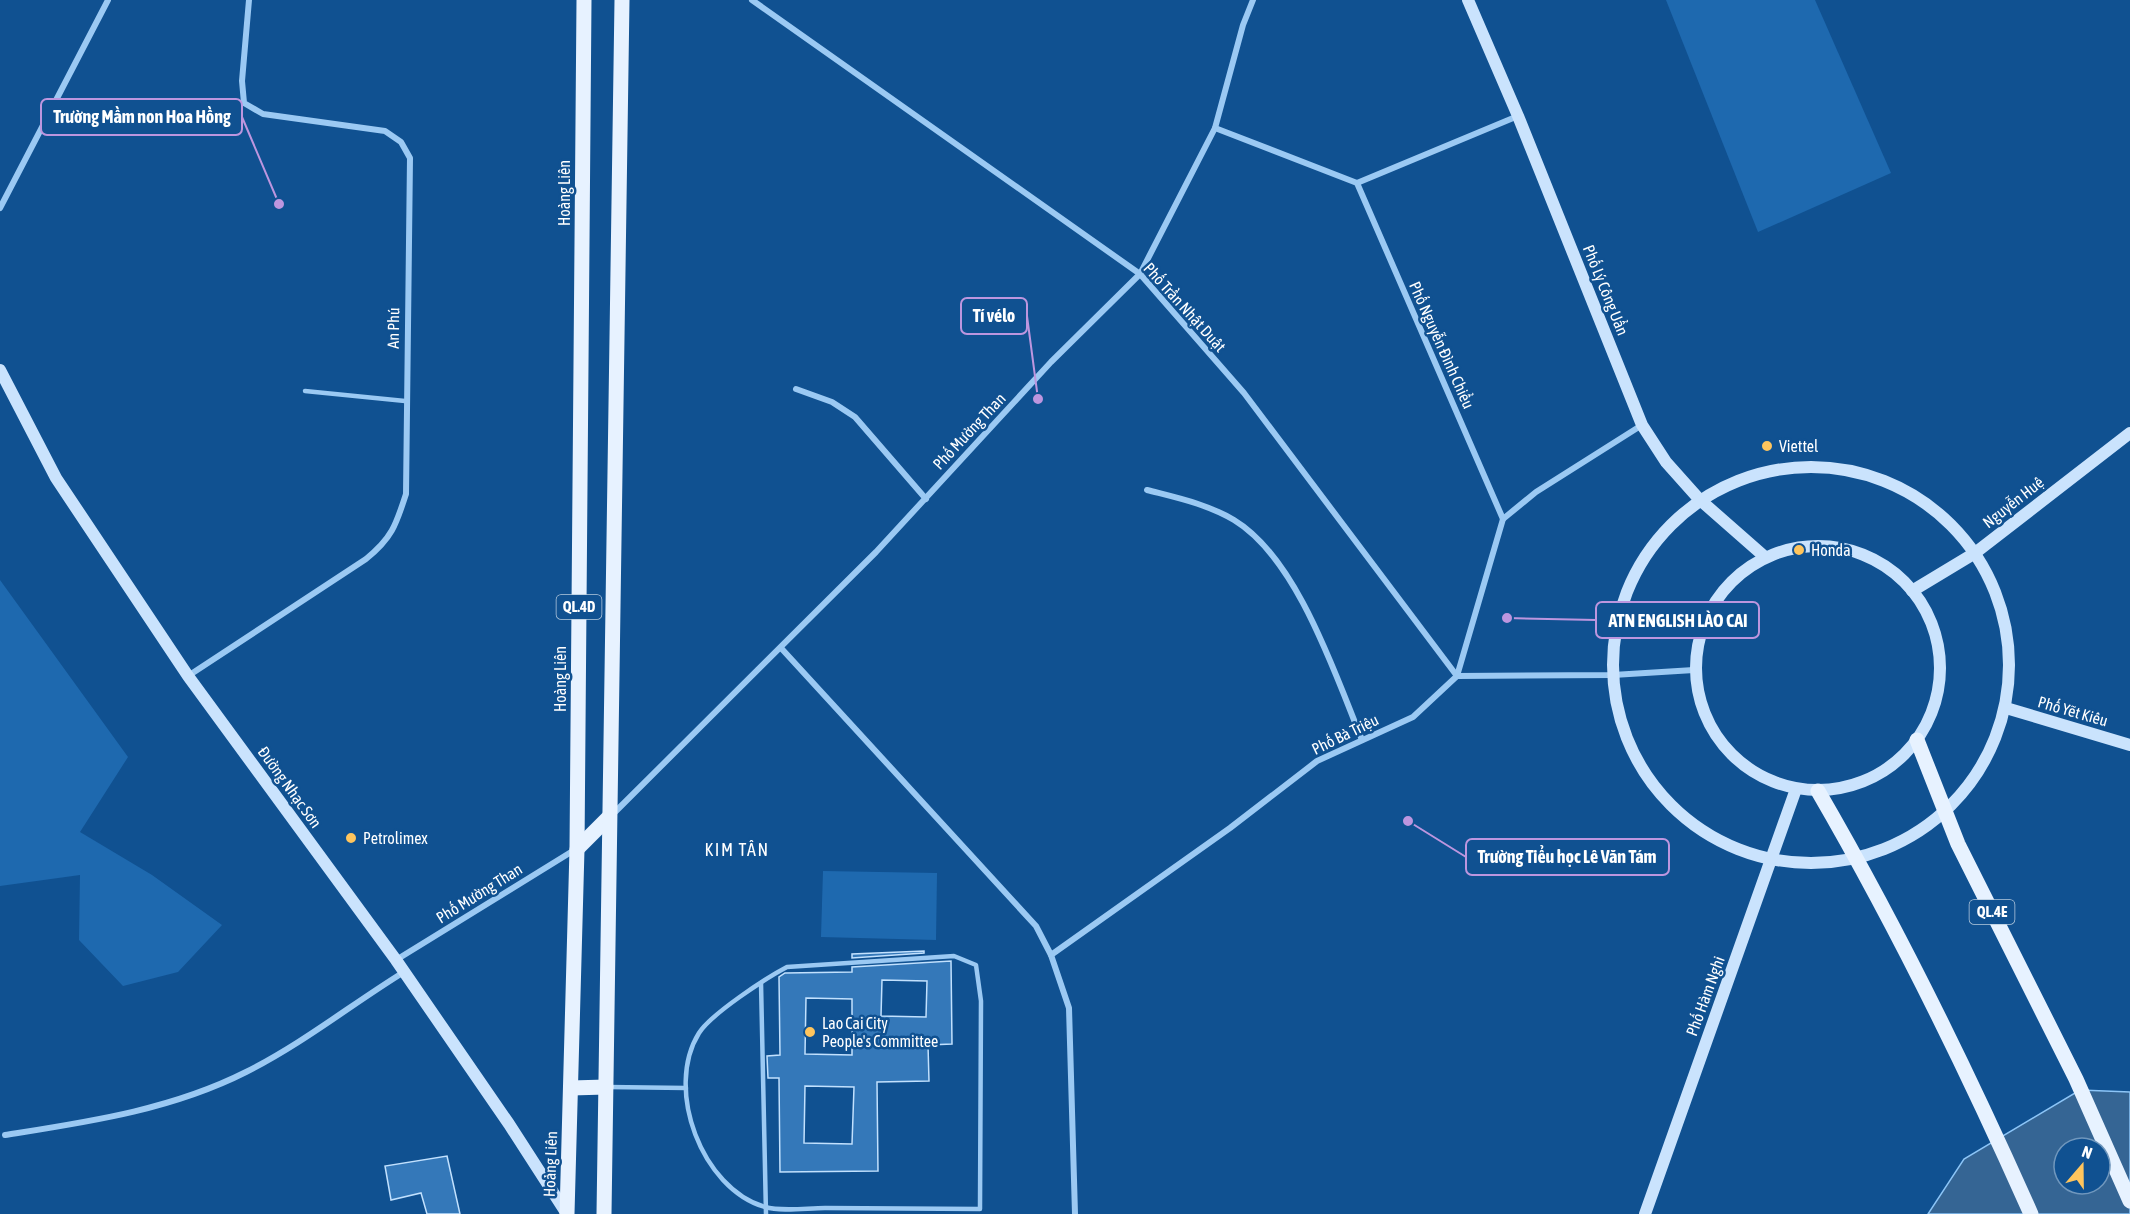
<svg xmlns="http://www.w3.org/2000/svg" width="2130" height="1214" font-family="'Asap Condensed',sans-serif">
	<style>
		.green { fill: #1e69af }
		.water { fill: #356594; stroke: #8cc5f7; stroke-width: 1.5; fill-rule: evenodd }
		.building { fill: #3478b9; stroke: #c2e1fe; stroke-width: 1.5; fill-rule: evenodd }
		.lines { fill: none; stroke-linecap: round; stroke-linejoin: round }
		.lane { stroke: #9bc9f3; stroke-width: 4.5 }
		.street { stroke: #9bc9f3; stroke-width: 6 }
		.secondary { stroke: #cae3fd; stroke-width: 12 }
		.primary { stroke: #e7f2ff; stroke-width: 15 }
		.poi-dot { fill: #ffc55d; stroke: #105191; stroke-width: 2 }
		.labels { text-anchor: middle; stroke-width: 5; stroke-linejoin: round; paint-order: stroke }
		.shield { fill: #105191; stroke: #b7cbde; stroke-width: 1.5 }
		.shield-label { font-size: 15px; font-weight: bold; fill: #fff }
		.street-label { font-size: 16px; fill: #fff; stroke: #105191 }
		.poi-label { font-size: 16px; fill: #fff; stroke: #105191; text-anchor: start }
		.neighbourhood-label { font-size: 18px; letter-spacing: 1.5px; fill: #fff; stroke: #105191 }
		.leader { fill: none; stroke: #bd96df; stroke-width: 2 }
		.callout-dot { fill: #bd96df; stroke: #105191; stroke-width: 2 }
		.callout { fill: #105191; stroke: #bd96df; stroke-width: 2 }
		.callout-label { font-size: 18px; text-anchor: middle; font-weight: bold; fill: #fff }
	</style>
	<rect width="100%" height="100%" fill="#105191"/>
	<!-- green -->
	<g class="green">
		<path d="M1666,0H1815L1891,173L1758,232Z"/>
		<path d="M0,580L128,757L80,832L152,875L222,925L178,972L123,986L79,940L80,875L0,886Z"/>
		<path d="M823,871L937,873L936,940L821,937Z"/>
	</g>
	<!-- water -->
	<path class="water" d="M2080,1090L2130,1092V1214H1928L1964,1159ZM2064,1148H2100V1184H2064Z"/>
	<!-- building -->
	<g class="building">
		<path d="M924,951V953L852,958V954Z"/>
		<path d="M951,961L952,1044L928,1045L929,1081L877,1082L878,1171L780,1172L779,1078H768L767,1056L780,1055L779,977L785,973L852,972V967ZM882,980L927,981L926,1017L881,1016ZM806,998L852,999V1055L805,1054ZM805,1086L854,1087L852,1144L804,1143Z"/>
		<path d="M447,1156L460,1214H427L421,1193L391,1200L385,1166Z"/>
	</g>
	<g class="lines">
		<!-- lane -->
		<g class="lane">
			<path d="M305,391L405,401"/>
			<path d="M954,956L976,965L981,1001L980,1209C928,1209 876,1208 825,1208C807,1208 782,1212 765,1207C702,1189 664,1089 699,1033C711,1014 766,978 787,967Z"/>
			<path d="M761,983L766,1214"/>
			<path d="M608,1087L686,1088"/>
		</g>
		<!-- street -->
		<g class="street">
			<path d="M752,0L1140,274L1244,393L1457,676"/>
			<path d="M1215,128L1357,183L1503,519"/>
			<path d="M1357,183L1518,116"/>
			<path d="M0,208L108,0"/>
			<path d="M796,389L832,402L855,417L926,499"/>
			<path d="M1147,490C1178,498 1207,504 1234,520C1297,558 1335,674 1362,740"/>
			<path d="M781,648L1036,926L1051,955L1069,1008L1075,1214"/>
			<path d="M188,676L366,559C392,538 396,525 406,494L410,158L401,142L385,131L263,114L244,103L242,81L249,0"/>
			<path d="M1457,676L1503,519L1536,492L1642,425"/>
			<path d="M613,814L876,552L1051,362L1140,274L1215,128L1243,25L1253,0"/>
			<path d="M1051,955L1230,828L1317,761L1413,717L1457,676L1613,675L1694,670"/>
			<path d="M396,960L576,849"/>
			<path d="M5,1135C87,1122 171,1110 246,1072C302,1044 352,1004 404,972"/>
		</g>
		<!-- secondary -->
		<g class="secondary">
			<path d="M1468,0L1518,116L1642,425L1666,462L1699,499L1765,557"/>
			<path d="M0,370L56,478L188,676L396,960L509,1124L567,1214"/>
			<circle cx="1811" cy="665" r="198"/>
			<circle cx="1818" cy="668" r="122"/>
			<path d="M1912,591L1975,553L2130,433"/>
			<path d="M2006,708L2130,745"/>
			<path d="M1645,1214L1796,789"/>
		</g>
		<!-- primary -->
		<g class="primary">
			<path d="M1917,740L1958,844L2076,1079L2130,1201"/>
			<path d="M1818,791C1897,927 1967,1070 2031,1214"/>
			<path d="M577,849L608,818"/>
			<path d="M571,1088L606,1087"/>
			<path d="M567,1214L577,849L584,0"/>
			<path d="M604,1214L622,0"/>
		</g>
	</g>
	<!-- markers -->
	<g class="poi-dot">
		<circle cx="1767" cy="446" r="6"/>
		<circle cx="1799" cy="550" r="6"/>
		<circle cx="351" cy="838" r="6"/>
		<circle cx="810" cy="1032" r="6"/>
	</g>
	<g class="labels">
		<!-- shield labels -->
		<g class="shield">
			<rect x="556.5" y="595" width="45" height="24" rx="4.5"/>
			<rect x="1969.5" y="900" width="45" height="24" rx="4.5"/>
		</g>
		<g class="shield-label">
			<text x="579" y="612">QL.4D</text>
			<text x="1992" y="917">QL.4E</text>
		</g>
		<!-- street labels -->
		<g class="street-label">
			<text transform="translate(564 193) rotate(-90)" y="6">Hoàng Liên</text>
			<text transform="translate(1606 290) rotate(68)" y="6">Phố Lý Công Uẩn</text>
			<text transform="translate(1185 307) rotate(48)" y="6">Phố Trần Nhật Duật</text>
			<text transform="translate(393 328) rotate(-89)" y="6">An Phú</text>
			<text transform="translate(1442 345) rotate(66)" y="6">Phố Nguyễn Đình Chiểu</text>
			<text transform="translate(969 431) rotate(-47)" y="6">Phố Mường Than</text>
			<text transform="translate(2013 502) rotate(-38)" y="6">Nguyễn Huệ</text>
			<text transform="translate(560 679) rotate(-90)" y="6">Hoàng Liên</text>
			<text transform="translate(2073 711) rotate(16)" y="6">Phố Yẽt Kiêu</text>
			<text transform="translate(1345 734) rotate(-26)" y="6">Phố Bà Triệu</text>
			<text transform="translate(290 787) rotate(54)" y="6">Đường Nhạc Sơn</text>
			<text transform="translate(479 893) rotate(-32)" y="6">Phố Mường Than</text>
			<text transform="translate(1705 996) rotate(-70)" y="6">Phố Hàm Nghi</text>
			<text transform="translate(550 1164) rotate(-88)" y="6">Hoàng Liên</text>
		</g>
		<!-- poi labels -->
		<g class="poi-label">
			<text x="1779" y="452">Viettel</text>
			<text x="1811" y="556">Honda</text>
			<text x="363" y="844">Petrolimex</text>
			<text x="822" y="1029">Lao Cai City<tspan x="822" dy="18">People's Committee</tspan></text>
		</g>
		<!-- neighbourhood labels -->
		<g class="neighbourhood-label">
			<text x="737" y="856">KIM TÂN</text>
		</g>
	</g>
	<!-- callouts -->
	<path class="leader" d="M279 204L242 117M1038 399L1027 316M1507 618L1596 620M1408 821L1466 857"/>
	<g class="callout-dot">
		<circle cx="279" cy="204" r="6"/>
		<circle cx="1038" cy="399" r="6"/>
		<circle cx="1507" cy="618" r="6"/>
		<circle cx="1408" cy="821" r="6"/>
	</g>
	<g class="callout">
		<rect x="41" y="99" width="201" height="36" rx="6"/>
		<rect x="961" y="298" width="66" height="36" rx="6"/>
		<rect x="1596" y="602" width="163" height="36" rx="6"/>
		<rect x="1466" y="839" width="203" height="36" rx="6"/>
	</g>
	<g class="callout-label">
		<text x="142" y="123">Trường Mầm non Hoa Hồng</text>
		<text x="994" y="322">Tí vélo</text>
		<text x="1678" y="627">ATN ENGLISH LÀO CAI</text>
		<text x="1567" y="863">Trường Tiểu học Lê Văn Tám</text>
	</g>
	<!-- north arrow -->
	<g transform="translate(2082 1166) rotate(20)"><circle r="28" fill="#105191" stroke="#7097bd" stroke-width="1.5"/>
	<path d="M0-4.5L10 22L0 15L-10 22Z" fill="#ffc55d"/>
	<text y="-9" font-size="16" font-weight="bold" text-anchor="middle" fill="#ffffff">N</text>
	</g>
</svg>
